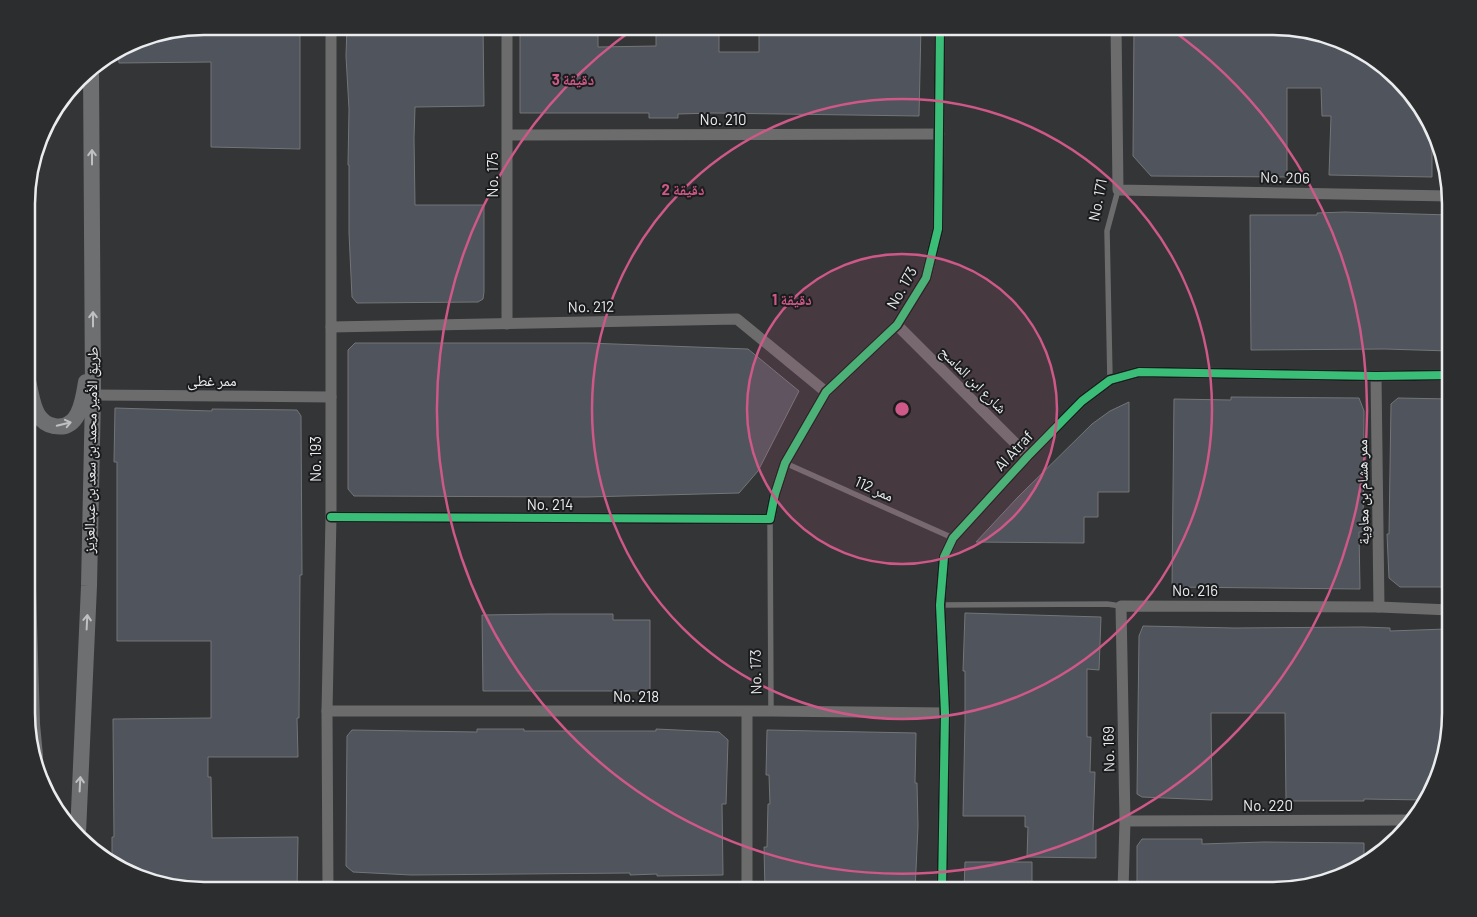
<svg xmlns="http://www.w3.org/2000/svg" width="1477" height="917" font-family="Barlow,'Noto Naskh Arabic',sans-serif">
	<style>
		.building { fill: #50545c; stroke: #747577 }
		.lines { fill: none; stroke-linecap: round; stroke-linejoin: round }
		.service { stroke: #6c6c6d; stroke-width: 5.5 }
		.minor { stroke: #6c6c6d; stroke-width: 11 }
		.secondary { stroke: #6e6f70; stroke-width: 16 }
		.cycleway-casing { stroke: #1b1c1e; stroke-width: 11 }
		.cycleway { stroke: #3abd76; stroke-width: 8 }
		.oneway { stroke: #bfc0c2 }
		.ring { fill: none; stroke: #ce5887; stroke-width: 2.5 }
		.labels { text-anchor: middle; stroke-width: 4; stroke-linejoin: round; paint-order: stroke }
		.street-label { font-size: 15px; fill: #eaecee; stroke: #1b1c1e }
		.rim { fill: none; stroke: #eaecee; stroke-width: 2.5 }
		.centre { fill: #ce5887; stroke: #1b1c1e; stroke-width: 2.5 }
		.ring-label { font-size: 15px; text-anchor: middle; font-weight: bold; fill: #ce5887; stroke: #1b1c1e; stroke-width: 4; stroke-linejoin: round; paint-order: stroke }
	</style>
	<rect width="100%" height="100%" fill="#343537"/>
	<!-- building -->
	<g class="building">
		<path d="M204,26H300V149L211,147V62L119,63L118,51L136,40Z"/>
		<path d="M347,26H483L484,106L415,107L414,138L415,205H484V292L483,299L478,302L357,303L352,297L349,233V165H348L349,109L346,56Z"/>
		<path d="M520,26H598V47L656,46V26H719V52H759V26H921L919,116L713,113L678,114V118H649V113H520Z"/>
		<path d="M1134,26H1273L1319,32L1371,56L1427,115L1432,134V177L1329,175L1331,116H1322L1321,88H1287V177L1151,176L1133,156Z"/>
		<path d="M1345,212L1450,215V351L1385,349L1251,350L1250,215H1317V213Z"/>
		<path d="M355,343H588L748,349L799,391L758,471L739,493L586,497L354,496L348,489V350Z"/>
		<path d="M1231,397L1359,398L1364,411L1363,532H1359L1360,589L1172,587L1174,399L1231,400Z"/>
		<path d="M1398,398L1450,399V587H1400L1389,578L1387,534H1389L1391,404Z"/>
		<path d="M1129,402V492H1098V517H1084V543L976,542L1018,497L1092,424L1110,411Z"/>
		<path d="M115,408L212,411V409L297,410L301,416L302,575H300L299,718H297L298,757H208V777H211L212,838L298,837L297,891H204L158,885L112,864V837H114L113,719L211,718V641H117V462H114Z"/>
		<path d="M965,613L1101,617L1099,670L1087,669V737H1091L1090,772H1095L1093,831H1096V858L1027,857L1028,827H1025V816H963L965,722V671H963Z"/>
		<path d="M549,614H613V620H650V691H483L482,615Z"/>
		<path d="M1143,626L1234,628L1363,627L1390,628V631L1446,629L1449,712H1446L1447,735L1425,800L1364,799V801H1286L1285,713H1211L1212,800L1142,797L1137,794L1139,636Z"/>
		<path d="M477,729H524V731H656V729L719,732L728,740L726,804H722L723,875L657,876V874L630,875V873L411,875L353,872L346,866L347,736L352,730L477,732Z"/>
		<path d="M767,730L916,733L915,783H917L918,826L915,891H765L764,847H767L768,804H770L769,775H766Z"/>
		<path d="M1142,839H1202V844L1264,842L1364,843V864L1361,867L1284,890H1137V846Z"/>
		<path d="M965,862H1032V890H964Z"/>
	</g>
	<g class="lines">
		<!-- service -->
		<g class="service">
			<path d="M1110,380L1107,231L1118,190"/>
			<path d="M785,463L953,538"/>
			<path d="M770,519L771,711"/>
			<path d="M940,605L1107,604L1121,606"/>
		</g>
		<!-- minor -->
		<g class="minor">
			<path d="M1116,26L1118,190L1450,196"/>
			<path d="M508,135L939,134"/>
			<path d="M507,324V26"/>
			<path d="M897,325L1028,456"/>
			<path d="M331,327L737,319L826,392"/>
			<path d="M1376,376L1379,607"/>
			<path d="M93,395L331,397"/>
			<path d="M331,517L770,519L775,494L785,463L826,392L897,325L926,278L938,229L940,26"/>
			<path d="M327,711H771L945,713"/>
			<path d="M1125,821L1411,820"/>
			<path d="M328,888L411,891"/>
			<path d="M942,890L945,713L940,605L944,557L953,538L1028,456L1082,401L1110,380L1139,372L1376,376L1450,375"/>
			<path d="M1123,890L1125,821L1121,606L1379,607L1450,610"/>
			<path d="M328,891L327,711L331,517V26"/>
			<path d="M747,891V712"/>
		</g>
		<!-- secondary -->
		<g class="secondary">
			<path d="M28,199V180"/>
			<path d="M28,381C31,392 32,405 38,415C42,421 47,425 54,426C79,431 83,401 86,382"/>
			<path d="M28,589L32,724L35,756"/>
			<path d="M78,833L89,586L93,395L91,68"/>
		</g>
		<!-- cycleway casing -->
		<g class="cycleway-casing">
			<g id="cycleway">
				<path d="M331,517L770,519L775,494L785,463L826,392L897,325L926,278L938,229L940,26"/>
				<path d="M942,890L945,713L940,605L944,557L953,538L1028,456L1082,401L1110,380L1139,372L1376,376L1450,375"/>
			</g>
		</g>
		<!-- cycleway -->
		<use href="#cycleway" class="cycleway"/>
	</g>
	<!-- one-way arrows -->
	<defs><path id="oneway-shaft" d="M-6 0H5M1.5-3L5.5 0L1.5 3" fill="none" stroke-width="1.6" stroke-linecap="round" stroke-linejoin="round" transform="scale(1.25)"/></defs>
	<g class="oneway">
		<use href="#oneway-shaft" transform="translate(92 157) rotate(-90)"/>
		<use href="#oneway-shaft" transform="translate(93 319) rotate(-90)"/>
		<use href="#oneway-shaft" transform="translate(64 424) rotate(-14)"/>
		<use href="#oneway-shaft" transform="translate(87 622) rotate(-87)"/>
		<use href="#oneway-shaft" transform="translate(80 784) rotate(-87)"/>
	</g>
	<!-- distance rings -->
	<circle cx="902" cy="409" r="155" fill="#ce5887" fill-opacity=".12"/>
	<g class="ring">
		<circle cx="902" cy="409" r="155"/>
		<circle cx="902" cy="409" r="310"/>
		<path d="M1169 28A465 465 0 1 1 635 28"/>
	</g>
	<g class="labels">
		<!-- street labels -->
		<g class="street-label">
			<text x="723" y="125">No. 210</text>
			<text transform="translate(493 175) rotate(-90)" y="5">No. 175</text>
			<text transform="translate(1285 178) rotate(1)" y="5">No. 206</text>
			<text transform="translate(1098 200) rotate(-79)" y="5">No. 171</text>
			<text transform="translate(902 288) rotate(-61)" y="5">No. 173</text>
			<text transform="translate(591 307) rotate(-1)" y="5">No. 212</text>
			<text transform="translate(973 380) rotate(45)" y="5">شارع ابن الماسح</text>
			<text x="212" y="386">ممر غطى</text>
			<text transform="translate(91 450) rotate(-89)" y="5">طريق الأمير محمد بن سعد بن عبدالعزيز</text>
			<text transform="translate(1014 451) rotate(-47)" y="5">Al Atraf</text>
			<text transform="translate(316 459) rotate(-90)" y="5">No. 193</text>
			<text transform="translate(874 489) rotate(24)" y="5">ممر 112</text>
			<text transform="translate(1363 492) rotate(-91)" y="5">ممر هشام بن معاوية</text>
			<text x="550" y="510">No. 214</text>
			<text x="1195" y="596">No. 216</text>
			<text transform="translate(756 672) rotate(-91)" y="5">No. 173</text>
			<text x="636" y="702">No. 218</text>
			<text transform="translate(1109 749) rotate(-91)" y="5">No. 169</text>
			<text x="1268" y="811">No. 220</text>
		</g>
	</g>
	<!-- crop -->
	<path d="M0 0H1477V917H0ZM204 35H1273A169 169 0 0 1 1442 204V713A169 169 0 0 1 1273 882H204A169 169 0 0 1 35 713V204A169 169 0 0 1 204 35Z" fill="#2c2d2f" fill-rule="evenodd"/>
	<path class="rim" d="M204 35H1273A169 169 0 0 1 1442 204V713A169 169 0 0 1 1273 882H204A169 169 0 0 1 35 713V204A169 169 0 0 1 204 35Z"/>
	<circle cx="902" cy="409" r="8" class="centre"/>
	<g class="ring-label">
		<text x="573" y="85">3 دقيقة</text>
		<text x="683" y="195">2 دقيقة</text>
		<text x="792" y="305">1 دقيقة</text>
	</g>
</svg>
